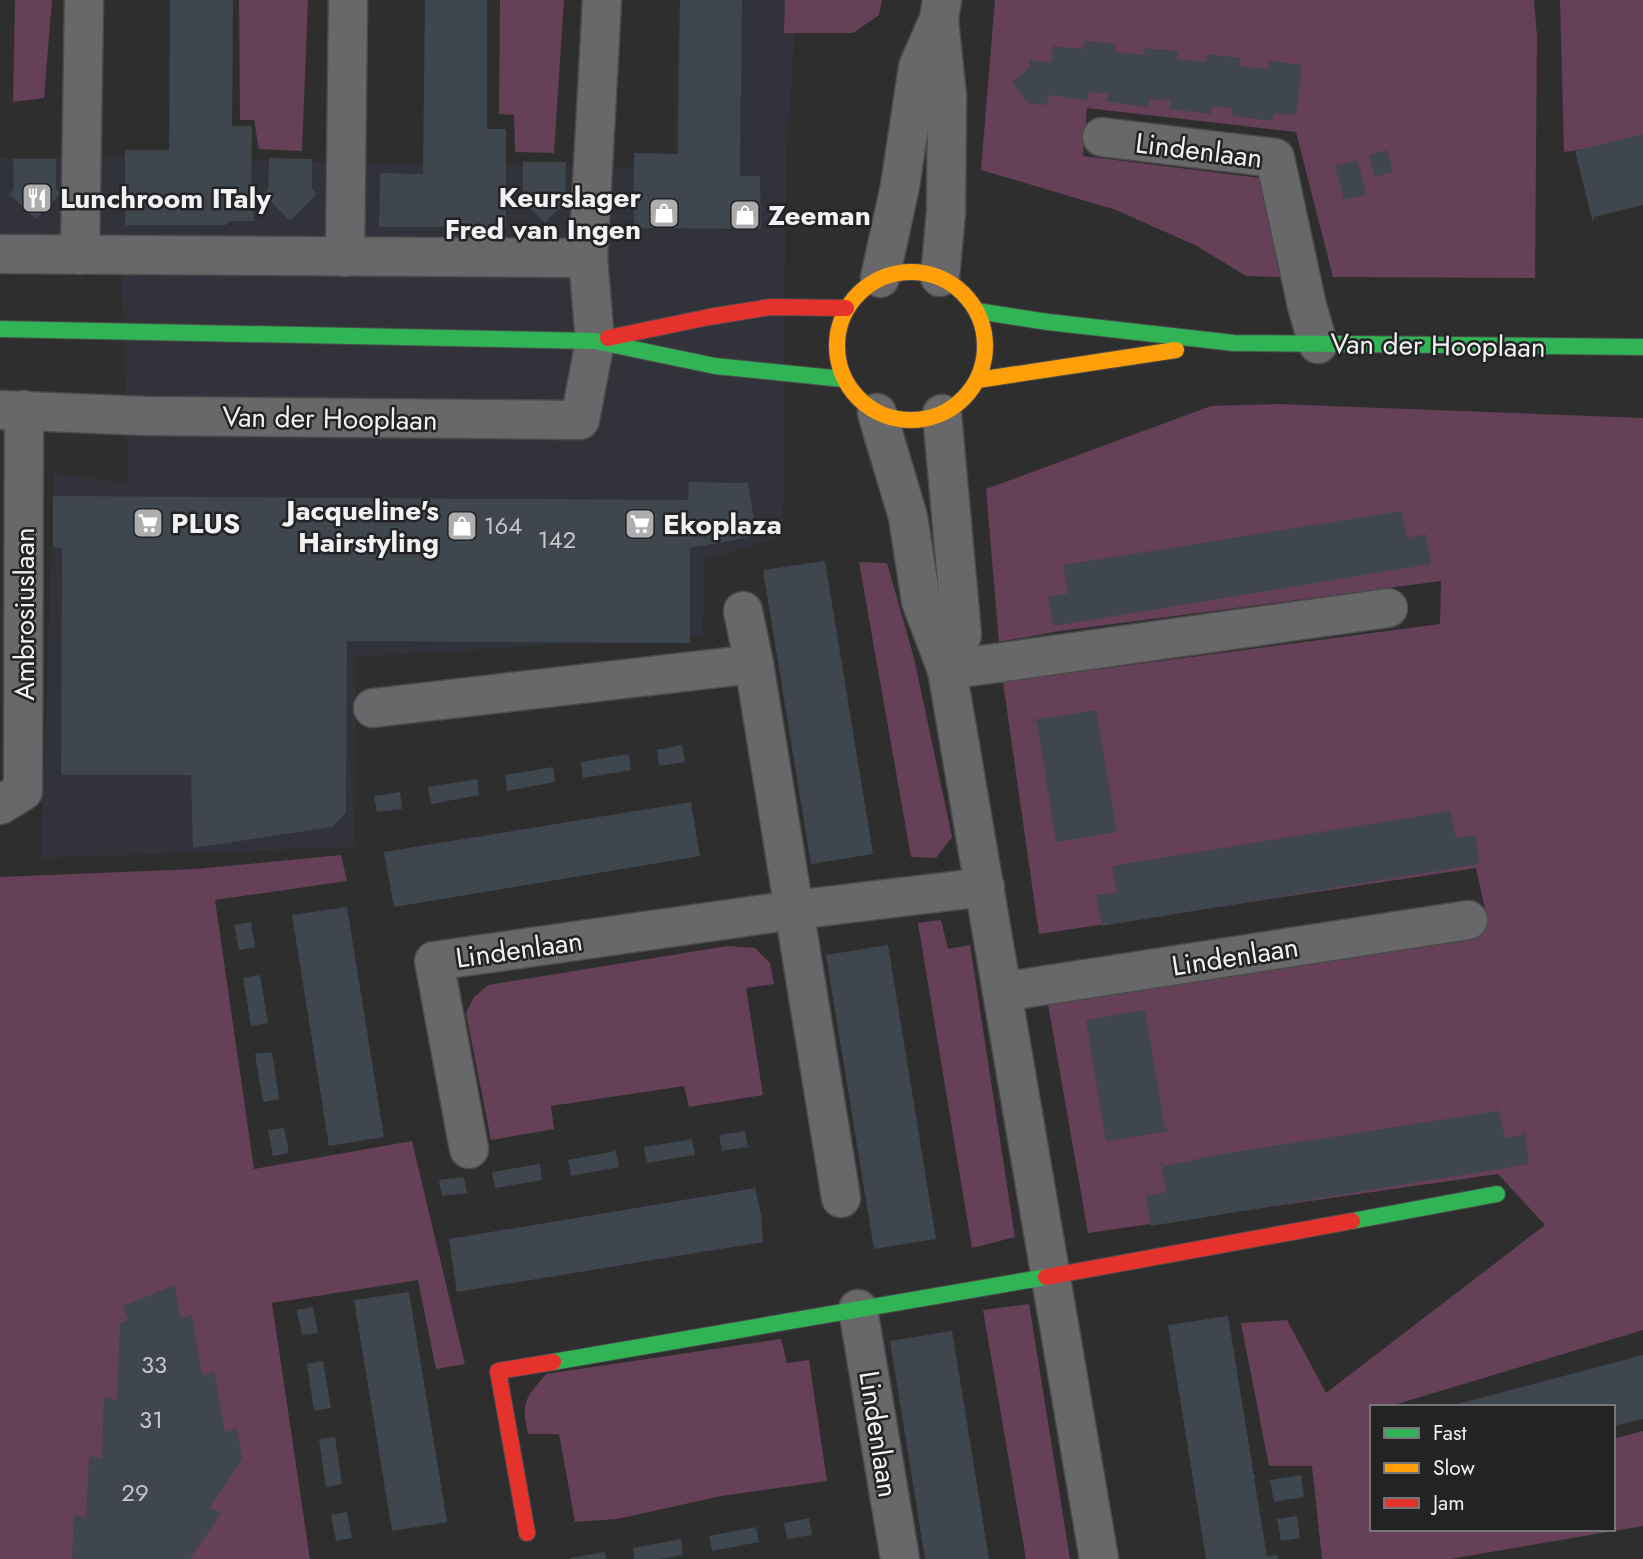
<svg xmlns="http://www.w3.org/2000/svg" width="1643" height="1559" font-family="Jost,sans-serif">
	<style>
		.built { fill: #32323a }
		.green { fill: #654056 }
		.building { fill: #40464e }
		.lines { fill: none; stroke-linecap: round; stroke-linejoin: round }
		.street-casing { stroke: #4b4b4c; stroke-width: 41 }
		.fast-casing { stroke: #4b4b4c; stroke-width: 18 }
		.slow-casing { stroke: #4b4b4c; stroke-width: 18 }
		.jam-casing { stroke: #4b4b4c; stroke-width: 18 }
		.street { stroke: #68686a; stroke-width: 38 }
		.fast { stroke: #30b455; stroke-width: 16 }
		.slow { stroke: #ff9f0a; stroke-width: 16 }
		.jam { stroke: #e5322d; stroke-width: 16 }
		.labels { text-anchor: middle; stroke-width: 5; stroke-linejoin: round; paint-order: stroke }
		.number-label { font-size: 24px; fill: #c6c7ca }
		.street-label { font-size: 28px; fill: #f2f2f4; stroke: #232326 }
		.poi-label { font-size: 28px; font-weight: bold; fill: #f2f2f4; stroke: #232326; text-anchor: start }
	</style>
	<rect width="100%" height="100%" fill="#2e2e2f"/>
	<!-- built -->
	<path class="built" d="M679,0H797L786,162L783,536L704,560L703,635L356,657L355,847L41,858L54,473L128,483L121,250L0,245V158L115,157L675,170Z"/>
	<!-- green -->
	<g class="green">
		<path d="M15,0H52L44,98L13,102Z"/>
		<path d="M239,0H308L302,151L259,149L254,120H240Z"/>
		<path d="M500,0H564L554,153L515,152L514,115L499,114Z"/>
		<path d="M785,0H882L879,15L853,33H784Z"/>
		<path d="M995,0H1534L1537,37L1535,278L1333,277L1296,132L1087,108L1083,156L1260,178L1280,277L1246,276L1197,246L1116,210L981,170Z"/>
		<path d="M1560,0H1643V135L1608,145L1564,152Z"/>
		<path d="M1277,404L1643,418V1330L1387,1407H1372V1529H1613V1439L1643,1431V1526L1450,1559H1322L1312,1466H1269L1241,1323L1287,1320L1326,1393L1545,1225L1498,1174L1088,1233L1044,981L1485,909L1476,868L1039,934L1003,682L1440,624L1441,581L1060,631L999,642L986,489L1211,406Z"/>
		<path d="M859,562L887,563L914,658L952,837L936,858L911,857Z"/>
		<path d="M341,855L347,881L215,900L254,1169L412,1141L465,1364L436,1369L418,1280L272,1303L310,1559H0V877L196,869Z"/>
		<path d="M941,920L948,949L970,945L1015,1237L972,1248L918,923Z"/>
		<path d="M728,946L755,948L770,963L774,984L746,988L763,1095L689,1107L684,1086L551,1106L554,1129L491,1140L466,1013L474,997L488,985Z"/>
		<path d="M1029,1304L1070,1559H1026L983,1310Z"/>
		<path d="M781,1339L787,1363L809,1360L827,1481L721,1496L617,1519L575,1522L559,1434H528C521,1402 525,1399 546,1374Z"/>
	</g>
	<!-- building -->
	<g class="building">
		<path d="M170,0H233L232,126H252L251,204H253L254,221H228L226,225H125V150H169Z"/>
		<path d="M425,0H487V129H506V227H379L380,173L423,174Z"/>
		<path d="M680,0H742L740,176H760L761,229L634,228V153L678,154Z"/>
		<path d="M1084,41L1116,44V52L1144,55L1145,48L1178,51L1177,59L1206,62L1207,54L1240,58L1239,66L1268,69L1269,61L1302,65L1296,115L1274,113L1273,121L1232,116V108L1212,106L1211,114L1170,109V101L1150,99L1149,107L1107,102L1108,94L1088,92L1087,100L1048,95L1047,105L1027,103L1012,82L1029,68L1030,60L1051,63L1053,46L1083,49Z"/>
		<path d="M1643,134V205L1594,217L1593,223L1575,151Z"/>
		<path d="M1387,150L1393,172L1374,177L1369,155Z"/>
		<path d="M269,158L312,159V189L317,194L290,221L264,194L268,189Z"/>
		<path d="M13,159H56V189L61,193L36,219L9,194L14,189Z"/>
		<path d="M1357,160L1367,194L1344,200L1335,166Z"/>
		<path d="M523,162H566L565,193L570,197L545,223L518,197L523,193Z"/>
		<path d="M689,482L748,483L757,536L690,548V643L347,641L346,813L332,827L193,848L191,775H61L62,548L53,547V496L688,500Z"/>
		<path d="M1402,511L1407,538L1426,534L1431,564L1053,626L1048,597L1068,593L1063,565Z"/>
		<path d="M825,561L873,854L811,864L763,570Z"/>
		<path d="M1096,710L1117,832L1056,842L1037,722L1032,720Z"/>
		<path d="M682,745L685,762L659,766L657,750Z"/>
		<path d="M629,754L631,770L583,778L581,762Z"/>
		<path d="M553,767L555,782L507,791L505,775Z"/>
		<path d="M477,779L479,795L431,804L428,787Z"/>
		<path d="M400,792L402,809L377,812L374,796Z"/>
		<path d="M691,802L700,856L394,907L384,852Z"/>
		<path d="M1449,805L1456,838L1475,835L1480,864L1102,926L1096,895L1117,893L1112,866L1449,811Z"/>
		<path d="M347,907L384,1137L329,1146L292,915Z"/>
		<path d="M251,922L255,947L239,950L234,925Z"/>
		<path d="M888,945L936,1239L874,1249L826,955Z"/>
		<path d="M260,975L268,1023L251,1026L243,978Z"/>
		<path d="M1145,1010L1165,1129L1171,1131L1106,1141L1086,1020Z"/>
		<path d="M272,1052L279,1099L263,1102L255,1054Z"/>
		<path d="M1498,1105L1505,1138L1522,1135L1524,1130L1529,1164L1151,1226L1146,1196L1166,1192L1160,1160L1164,1166L1222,1154L1498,1111Z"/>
		<path d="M284,1128L289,1153L273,1156L268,1130Z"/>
		<path d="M745,1131L748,1147L722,1151L719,1135Z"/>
		<path d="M692,1139L695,1155L647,1163L644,1147Z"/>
		<path d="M616,1151L619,1167L571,1176L568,1160Z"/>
		<path d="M540,1164L542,1180L495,1188L492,1172Z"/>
		<path d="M464,1177L467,1193L442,1196L439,1180Z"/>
		<path d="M755,1188L761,1214L763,1242L457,1292L449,1239Z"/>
		<path d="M175,1285L180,1319L192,1315L202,1376L214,1371L225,1433L237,1428L242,1459L210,1508L221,1513L190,1559H72L74,1515L86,1518L89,1456L102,1459L104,1397L117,1400L120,1323L128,1320L123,1306Z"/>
		<path d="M409,1292L447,1522L392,1531L354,1300Z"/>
		<path d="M313,1307L318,1333L302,1335L297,1310Z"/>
		<path d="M1228,1316L1254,1476H1258L1254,1478L1267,1556L1277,1555V1559H1206L1168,1325Z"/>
		<path d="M952,1331L968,1429L989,1559H925L906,1440L890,1341Z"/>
		<path d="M1643,1355V1419L1613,1426V1407H1446Z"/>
		<path d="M323,1361L331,1408L314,1411L307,1364Z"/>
		<path d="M335,1437L342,1484L326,1487L319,1439Z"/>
		<path d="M1301,1475L1304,1497L1274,1502L1270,1480Z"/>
		<path d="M347,1512L352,1538L336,1541L331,1515Z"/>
		<path d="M1297,1516L1300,1538L1281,1541L1277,1519Z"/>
		<path d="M809,1518L812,1535L787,1539L784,1523Z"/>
		<path d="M756,1527L759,1542L712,1551L709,1536Z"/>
		<path d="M681,1539L683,1555L660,1559H634L633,1548Z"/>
		<path d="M605,1552L606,1559H570V1558Z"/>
	</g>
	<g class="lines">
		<!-- street casing -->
		<g class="street-casing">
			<g id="street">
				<path d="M939,21L947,96L946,212L940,277"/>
				<path d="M1102,137L1275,158L1307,306L1318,344"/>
				<path d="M0,254L588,258"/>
				<path d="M80,255L84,0"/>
				<path d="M345,257L348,0"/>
				<path d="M880,278L900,186L918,67L939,19L942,0"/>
				<path d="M0,410L146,416L580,420L595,341L588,258L602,0"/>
				<path d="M877,413L908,517L921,601L947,670L1099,1559"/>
				<path d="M942,414L962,635L947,670"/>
				<path d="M743,611L754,664L841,1198"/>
				<path d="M947,670L1388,608"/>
				<path d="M373,708L754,664"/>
				<path d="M0,805L23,791L24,410"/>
				<path d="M1002,992L1468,920"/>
				<path d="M469,1149L434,961L794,910L985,887"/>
				<path d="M858,1309L900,1559"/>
			</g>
		</g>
		<!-- fast casing -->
		<g class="fast-casing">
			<g id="fast">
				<path d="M977,311L1048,322L1234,343L1643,347"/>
				<path d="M0,329L595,341L715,366L843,379"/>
				<path d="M1352,1221L1497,1194"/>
				<path d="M553,1362L1046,1277"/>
			</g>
		</g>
		<!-- slow casing -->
		<g class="slow-casing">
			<g id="slow">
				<circle cx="911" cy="346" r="74"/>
				<path d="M978,380L1176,350"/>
			</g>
		</g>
		<!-- jam casing -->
		<g class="jam-casing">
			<g id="jam">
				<path d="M608,338L709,317L771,307L846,308"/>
				<path d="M1046,1277L1352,1221"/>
				<path d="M527,1533L498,1371L553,1362"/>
			</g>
		</g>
		<!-- street -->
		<use href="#street" class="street"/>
		<!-- fast -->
		<use href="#fast" class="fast"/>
		<!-- slow -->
		<use href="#slow" class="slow"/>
		<!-- jam -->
		<use href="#jam" class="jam"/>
	</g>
	<!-- icons -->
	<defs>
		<g id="restaurant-square" transform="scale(1.575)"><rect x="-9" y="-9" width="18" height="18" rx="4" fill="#adadaf" stroke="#232326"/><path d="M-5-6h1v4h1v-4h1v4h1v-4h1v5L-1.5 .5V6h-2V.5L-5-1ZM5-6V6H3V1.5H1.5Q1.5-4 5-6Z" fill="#fff"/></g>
		<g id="shop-square" transform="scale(1.575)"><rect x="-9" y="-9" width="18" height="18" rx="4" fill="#adadaf" stroke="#232326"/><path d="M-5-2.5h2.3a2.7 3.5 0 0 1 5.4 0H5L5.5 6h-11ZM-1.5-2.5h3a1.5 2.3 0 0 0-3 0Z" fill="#fff"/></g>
		<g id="supermarket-square" transform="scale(1.575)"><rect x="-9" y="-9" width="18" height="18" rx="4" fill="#adadaf" stroke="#232326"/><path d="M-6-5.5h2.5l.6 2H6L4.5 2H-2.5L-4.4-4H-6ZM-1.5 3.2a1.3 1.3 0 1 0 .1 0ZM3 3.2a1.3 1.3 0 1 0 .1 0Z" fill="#fff"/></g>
	</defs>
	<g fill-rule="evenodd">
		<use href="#restaurant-square" x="37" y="198"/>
		<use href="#shop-square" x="664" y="213"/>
		<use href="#shop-square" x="745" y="215"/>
		<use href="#supermarket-square" x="148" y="523"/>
		<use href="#supermarket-square" x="640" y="524"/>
		<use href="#shop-square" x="462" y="526"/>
	</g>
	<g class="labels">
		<!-- number labels -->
		<g class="number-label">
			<text x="503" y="534">164</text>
			<text x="557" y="548">142</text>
			<text x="154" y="1373">33</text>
			<text x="151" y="1428">31</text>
			<text x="135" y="1501">29</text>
		</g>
		<!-- street labels -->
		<g class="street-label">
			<text transform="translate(1199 150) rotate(7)" y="10">Lindenlaan</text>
			<text transform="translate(1438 345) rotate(1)" y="10">Van der Hooplaan</text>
			<text transform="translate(330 418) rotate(1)" y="10">Van der Hooplaan</text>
			<text transform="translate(24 614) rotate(-90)" y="10">Ambrosiuslaan</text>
			<text transform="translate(519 949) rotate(-8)" y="10">Lindenlaan</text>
			<text transform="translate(1235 956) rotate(-9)" y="10">Lindenlaan</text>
			<text transform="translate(879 1434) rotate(81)" y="10">Lindenlaan</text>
		</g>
		<!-- poi labels -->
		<g class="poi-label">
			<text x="641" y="207" text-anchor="end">Keurslager<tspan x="641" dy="32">Fred van Ingen</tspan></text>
			<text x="60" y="208">Lunchroom ITaly</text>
			<text x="768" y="225">Zeeman</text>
			<text x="439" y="520" text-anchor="end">Jacqueline's<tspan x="439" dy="32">Hairstyling</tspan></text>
			<text x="171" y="533">PLUS</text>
			<text x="663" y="534">Ekoplaza</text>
		</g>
	</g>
	<!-- legend -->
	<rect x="1370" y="1405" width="245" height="126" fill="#232326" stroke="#767678" stroke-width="2"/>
	<rect x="1384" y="1428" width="35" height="10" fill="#30b455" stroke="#767678" stroke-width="2"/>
	<text x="1433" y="1440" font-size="21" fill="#f2f2f4">Fast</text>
	<rect x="1384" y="1463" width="35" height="10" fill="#ff9f0a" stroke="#767678" stroke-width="2"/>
	<text x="1433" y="1475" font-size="21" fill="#f2f2f4">Slow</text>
	<rect x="1384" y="1498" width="35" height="10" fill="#e5322d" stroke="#767678" stroke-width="2"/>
	<text x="1433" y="1510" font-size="21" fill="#f2f2f4">Jam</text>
</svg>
